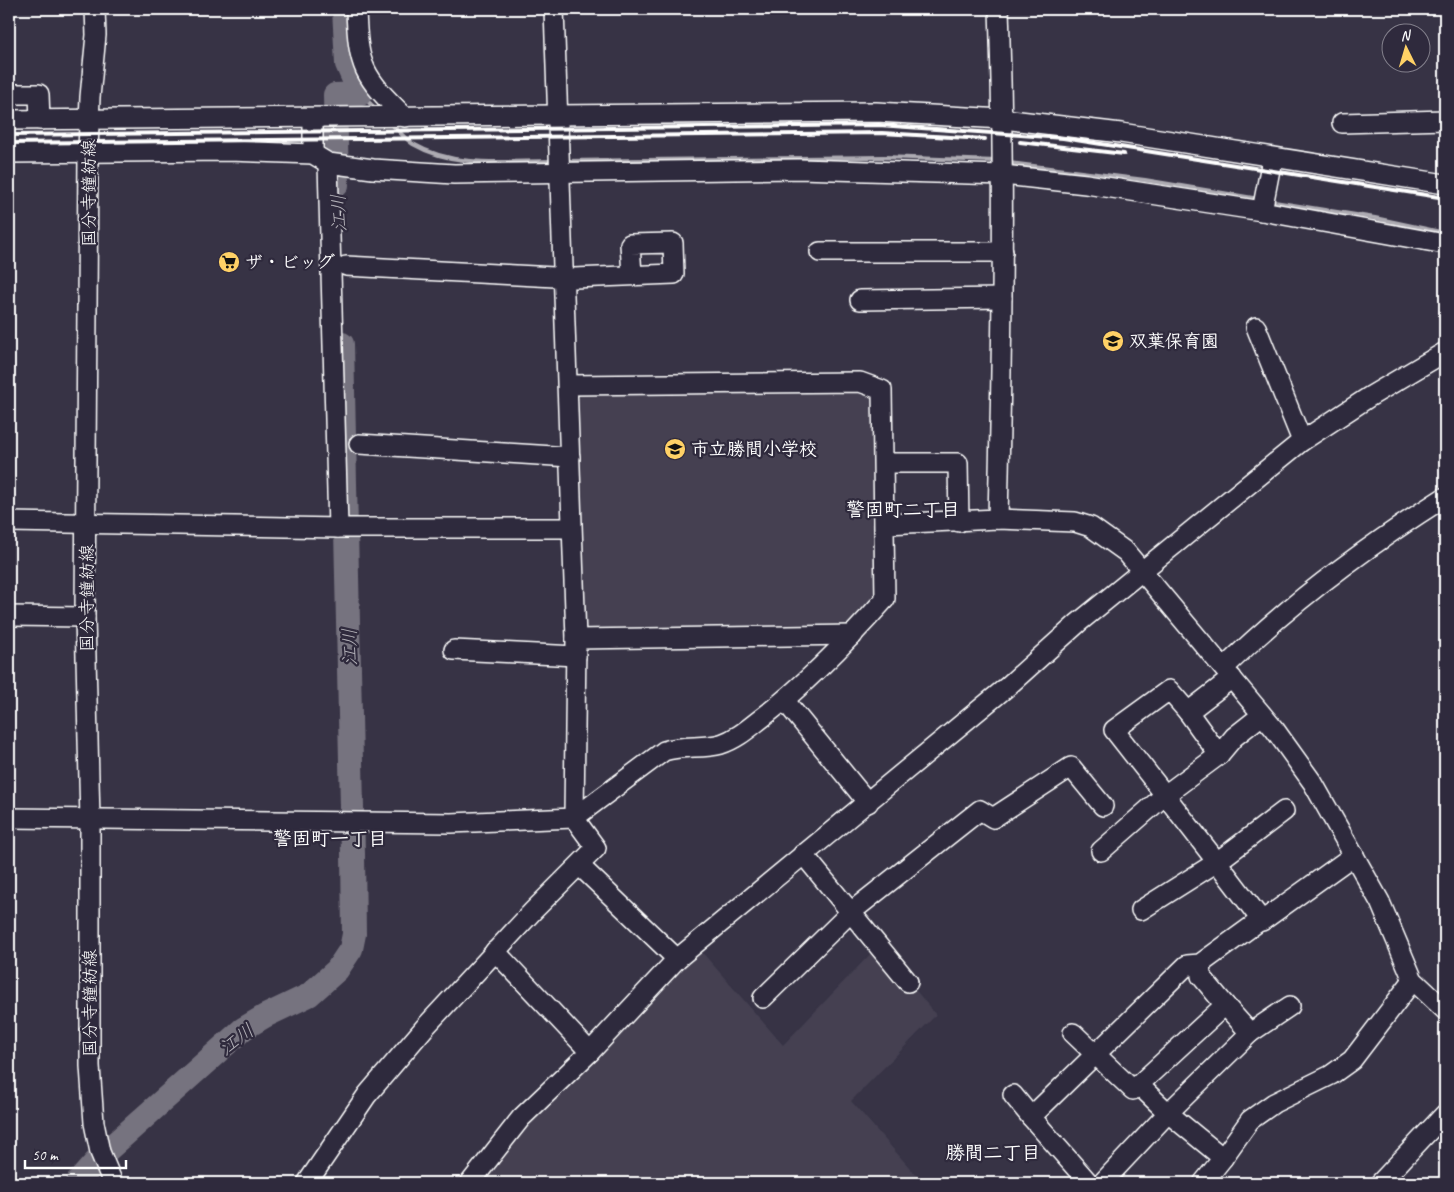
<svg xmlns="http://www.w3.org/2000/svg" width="1454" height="1192" font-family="Caveat,'Klee One',sans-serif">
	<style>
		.built { fill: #444051 }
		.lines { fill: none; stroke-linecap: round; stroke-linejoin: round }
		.stream { stroke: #adabb2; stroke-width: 4 }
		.river { stroke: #76737f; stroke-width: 24 }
		.minor-casing { stroke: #fff; stroke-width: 22 }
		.minor { stroke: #2f2a3d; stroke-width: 19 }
		.rail { stroke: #fff; stroke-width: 4 }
		.labels { text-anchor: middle; stroke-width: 4.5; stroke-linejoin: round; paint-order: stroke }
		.street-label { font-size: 18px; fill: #fff; stroke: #2f2a3d }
		.poi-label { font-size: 18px; font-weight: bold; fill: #fff; stroke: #2f2a3d; text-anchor: start }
		.water-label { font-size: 19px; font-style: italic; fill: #b4b2b9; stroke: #2f2a3d }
		.neighbourhood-label { font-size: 19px; font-weight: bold; fill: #fff; stroke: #2f2a3d }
	</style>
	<rect width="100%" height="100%" fill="#373345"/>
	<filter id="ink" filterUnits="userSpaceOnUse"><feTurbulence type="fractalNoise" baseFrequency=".02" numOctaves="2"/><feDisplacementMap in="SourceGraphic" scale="10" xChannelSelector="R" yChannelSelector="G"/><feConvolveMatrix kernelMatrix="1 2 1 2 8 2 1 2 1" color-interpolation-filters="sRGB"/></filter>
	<g filter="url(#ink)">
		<!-- built -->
		<g class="built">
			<path d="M568,385L882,390L885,599L853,635L576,639Z"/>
			<path d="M694,943L783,1045L879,945L936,1015L851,1101L923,1183H470Z"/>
		</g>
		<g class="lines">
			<!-- stream -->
			<g class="stream">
				<path d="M360,94L376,109"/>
				<path d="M390,123C398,130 405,139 413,144C456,169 507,161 554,161"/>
				<path d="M564,161L884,157L997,161"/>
				<path d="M1009,163L1145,180L1259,199"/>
				<path d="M1268,201L1375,218L1445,233"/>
			</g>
			<!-- river -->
			<g class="river">
				<path d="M337,185L335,95L360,94L347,64L344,9"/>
				<path d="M77,1183L101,1156L243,1029L265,1016L309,995L337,970L351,949L354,934L353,854L342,344"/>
			</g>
			<!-- minor casing -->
			<g class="minor-casing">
				<g id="minor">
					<path d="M95,9L96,35L90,97L88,152L85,617L90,820V1066L94,1123L100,1152L113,1183"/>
					<path d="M356,9C358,68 363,76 405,117"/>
					<path d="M9,94H39L40,120"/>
					<path d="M9,120L876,112L1003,119L1121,133L1445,184"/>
					<path d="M1342,123L1445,120"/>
					<path d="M9,153L230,151L313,154L328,163L373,169L454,174L799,169L1003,175L1086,184L1262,211L1445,244"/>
					<path d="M313,154V119"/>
					<path d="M328,163L338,528"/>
					<path d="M1262,211L1272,159"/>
					<path d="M820,252H1003"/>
					<path d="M346,266L574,278L674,274L673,243L630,244L632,275"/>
					<path d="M860,300L1002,298"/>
					<path d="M1256,327L1302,441"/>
					<path d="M359,444L570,457"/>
					<path d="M884,463H958L959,522"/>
					<path d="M998,519C1002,349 1005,179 999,9"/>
					<path d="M9,522L338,528H571"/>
					<path d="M885,524L998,519L1075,522L1091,527L1126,552L1275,730L1313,783L1380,902L1413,980L1445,1010"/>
					<path d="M9,616L85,617"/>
					<path d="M576,639L853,635"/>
					<path d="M454,650L576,656"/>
					<path d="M1224,668C1290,603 1366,547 1445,497"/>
					<path d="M785,701L868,803"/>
					<path d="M1219,755L1234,737L1262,715"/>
					<path d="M1284,811L1217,862L1262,921L1354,855"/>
					<path d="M9,818L451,823L574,818L664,751C683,745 702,749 721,744C737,739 749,728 762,718C807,683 847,642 885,599L882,390L860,382L568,385"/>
					<path d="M1101,851L1165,795L1114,730L1169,690L1188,712L1232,678"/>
					<path d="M803,854L908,982"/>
					<path d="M580,866L677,959"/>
					<path d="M1141,910L1217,862L1165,795L1219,755L1188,712"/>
					<path d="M495,951L590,1052"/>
					<path d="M763,998L851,912L980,810L993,818L1071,767L1103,806"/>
					<path d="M1073,1033L1133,1090L1225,1005L1201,976L1200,964"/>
					<path d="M1250,1033L1290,1006"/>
					<path d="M1013,1095L1031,1117L1187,965L1200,964L1262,919"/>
					<path d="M1031,1117L1089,1183"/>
					<path d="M1223,1158L1250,1120L1274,1103L1331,1075L1352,1060L1413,980"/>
					<path d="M307,1183L367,1095L426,1026L533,911L596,848L574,818L576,639L554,9"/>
					<path d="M470,1183L521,1118L590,1052L677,959L1008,686L1078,623L1302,441L1369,397L1445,352"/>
					<path d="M1102,1183L1168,1113L1139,1085"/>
					<path d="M1203,1183L1223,1158L1168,1113L1250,1033L1225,1005"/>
					<path d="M1380,1183L1445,1114"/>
				</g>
			</g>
			<!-- minor -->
			<use href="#minor" class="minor"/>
			<!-- rail -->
			<g class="rail">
				<path d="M9,135L879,125L1063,138L1445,198"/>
				<path d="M1020,142L1124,154"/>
				<path d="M9,143L882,133L985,139"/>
			</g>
		</g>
	</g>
	<!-- icons -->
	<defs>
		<g id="supermarket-disc" transform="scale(1.125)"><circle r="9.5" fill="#ffd166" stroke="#2f2a3d"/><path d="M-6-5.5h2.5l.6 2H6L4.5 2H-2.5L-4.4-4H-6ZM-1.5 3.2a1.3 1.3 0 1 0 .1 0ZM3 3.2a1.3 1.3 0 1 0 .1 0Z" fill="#111"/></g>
		<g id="school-disc" transform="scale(1.125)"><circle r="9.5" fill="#ffd166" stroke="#2f2a3d"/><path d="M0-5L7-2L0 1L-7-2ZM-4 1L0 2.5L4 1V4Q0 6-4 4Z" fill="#111"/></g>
	</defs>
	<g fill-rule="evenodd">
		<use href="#supermarket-disc" x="229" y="262"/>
		<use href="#school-disc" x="1113" y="341"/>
		<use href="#school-disc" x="675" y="449"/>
	</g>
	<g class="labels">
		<!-- street labels -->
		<g class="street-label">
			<text transform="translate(89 193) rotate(-90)" y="6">国分寺鐘紡線</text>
			<text transform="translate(87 598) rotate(-90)" y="6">国分寺鐘紡線</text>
			<text transform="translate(90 1003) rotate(-90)" y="6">国分寺鐘紡線</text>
		</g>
		<!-- poi labels -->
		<g class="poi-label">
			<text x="245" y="268">ザ・ビッグ</text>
			<text x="1129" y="347">双葉保育園</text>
			<text x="691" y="455">市立勝間小学校</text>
		</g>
		<!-- water labels -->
		<g class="water-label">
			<text transform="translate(338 213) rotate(-92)" y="7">江川</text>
			<text transform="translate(349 647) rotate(-91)" y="7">江川</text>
			<text transform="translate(236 1039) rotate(-37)" y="7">江川</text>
		</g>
		<!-- neighbourhood labels -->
		<g class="neighbourhood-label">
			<text x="903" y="516">警固町二丁目</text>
			<text x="330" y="845">警固町一丁目</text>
			<text x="993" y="1159">勝間二丁目</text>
		</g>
	</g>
	<!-- margin -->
	<rect width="1454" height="1192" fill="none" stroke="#2f2a3d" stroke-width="30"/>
	<rect x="15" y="15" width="1424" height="1162" fill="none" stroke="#fff" stroke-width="2" filter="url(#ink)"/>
	<!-- north arrow -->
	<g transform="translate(1406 48) rotate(355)"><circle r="24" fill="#2f2a3d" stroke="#827f8b"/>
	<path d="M0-4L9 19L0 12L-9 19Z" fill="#ffd166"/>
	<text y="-8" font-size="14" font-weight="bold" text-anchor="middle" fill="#ffffff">N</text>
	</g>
	<!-- scale -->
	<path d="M25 1160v8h101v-8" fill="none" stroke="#ffffff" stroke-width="2.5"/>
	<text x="32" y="1160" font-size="15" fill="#ffffff" stroke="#2f2a3d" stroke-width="4" paint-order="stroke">50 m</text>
</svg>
